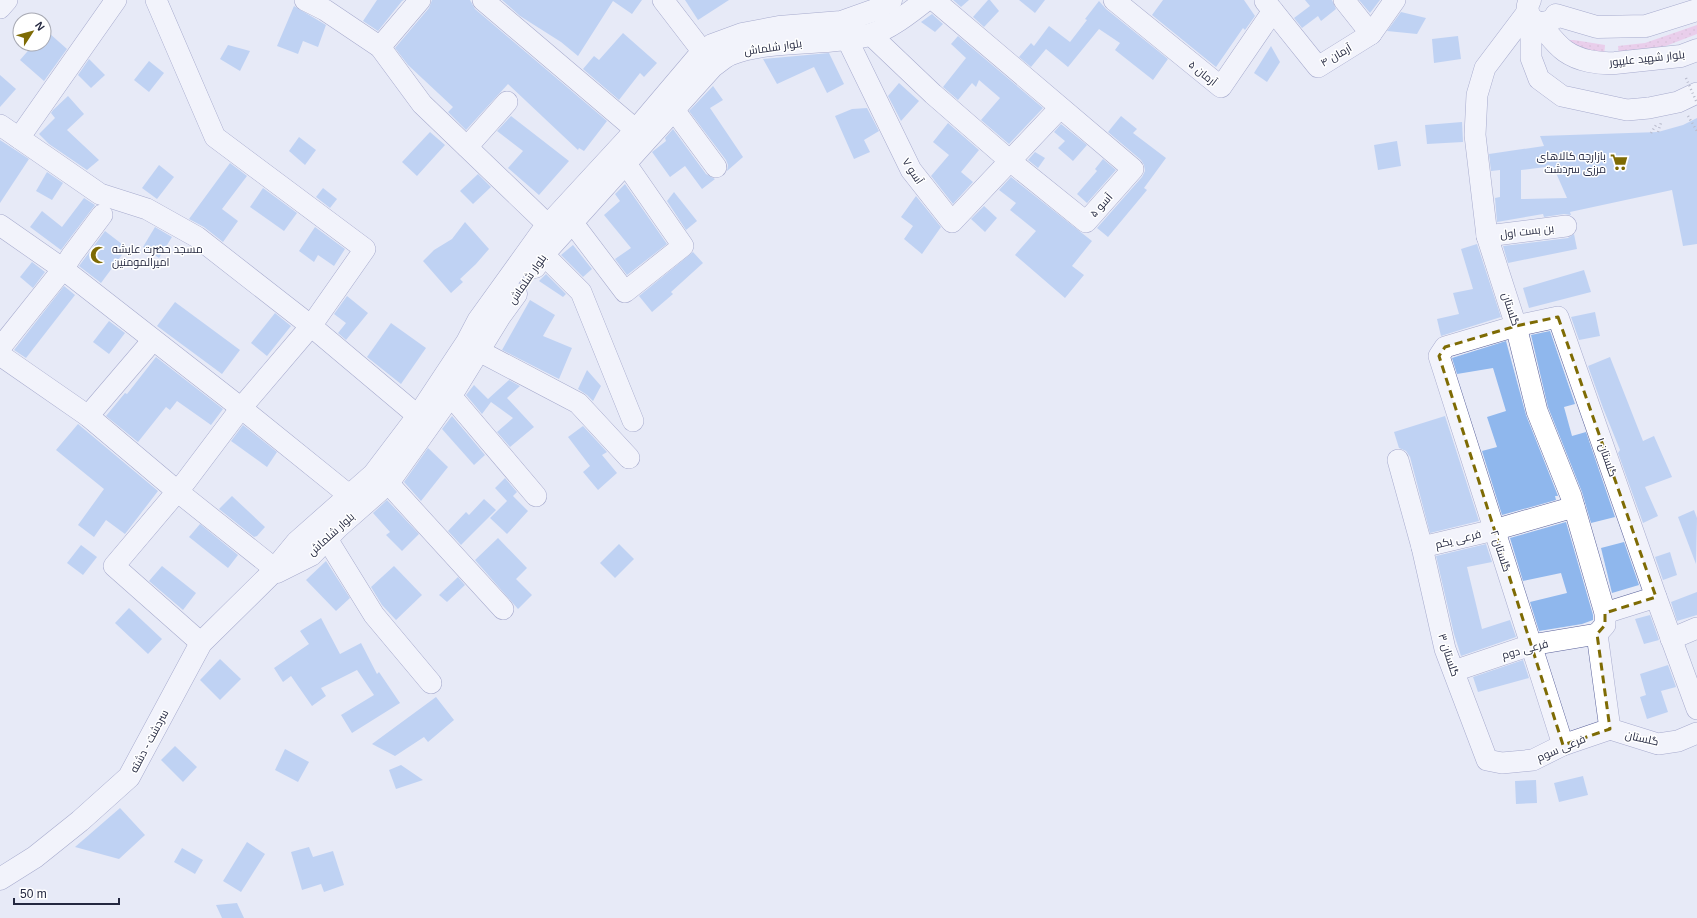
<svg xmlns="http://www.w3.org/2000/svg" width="1697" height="918" font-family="Helvetica,Cairo,sans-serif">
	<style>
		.grass { fill: url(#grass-dots) }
		.building { fill: #8fb7ed; fill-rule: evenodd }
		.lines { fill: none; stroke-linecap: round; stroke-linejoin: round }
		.minor-casing { stroke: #59619a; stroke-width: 22 }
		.major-casing { stroke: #59619a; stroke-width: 23 }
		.path { stroke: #7d8194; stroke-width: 2.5; stroke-dasharray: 1 3; stroke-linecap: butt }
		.minor { stroke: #fff; stroke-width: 21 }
		.major { stroke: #fff; stroke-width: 22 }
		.path-bridge { stroke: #7d8194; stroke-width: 2.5; stroke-dasharray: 1 3; stroke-linecap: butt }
		.marked { fill: none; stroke: #7e6b04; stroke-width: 3; stroke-dasharray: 8 5; stroke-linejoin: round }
		.labels { text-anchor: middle; stroke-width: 3; stroke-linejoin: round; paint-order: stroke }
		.street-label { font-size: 11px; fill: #242840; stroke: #fff }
		.poi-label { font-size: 11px; fill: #242840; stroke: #fff; text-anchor: end }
	</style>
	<defs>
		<pattern id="grass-dots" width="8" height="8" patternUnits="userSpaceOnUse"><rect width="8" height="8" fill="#ecaddb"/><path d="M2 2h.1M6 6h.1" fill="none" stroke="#ca95bd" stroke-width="1.8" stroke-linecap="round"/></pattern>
	</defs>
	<rect width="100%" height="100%" fill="#e7eaf7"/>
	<!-- grass -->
	<g class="grass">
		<path d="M1697,25V34L1663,47L1619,54L1618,46L1645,43Z"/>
		<path d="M1568,40H1574L1605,45L1604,56L1569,49Z"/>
	</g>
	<!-- building -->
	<g class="building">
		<path d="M377,0H404L402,1L378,31L363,21Z"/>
		<path d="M432,0H470L475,9L607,121L584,151L579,148L578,150L508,84L466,130L448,112L453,107L408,65L395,48L429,8Z"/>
		<path d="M502,0H642L632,14L613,1L578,56L561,42L520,16Z"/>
		<path d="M685,0H729L698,20Z"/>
		<path d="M953,0H969L961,7Z"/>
		<path d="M988,0H990L999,11L984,27L973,17Z"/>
		<path d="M1019,0H1045L1035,13Z"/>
		<path d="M1163,0H1244L1255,16L1245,30L1243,28L1216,67L1152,15Z"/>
		<path d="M1305,0H1332L1336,9L1321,21L1318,16L1302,28L1294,18L1310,6Z"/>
		<path d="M1359,0H1380L1370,13Z"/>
		<path d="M1099,1L1106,9L1168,59L1153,80L1115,50L1120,43L1099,29L1068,67L1046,49L1031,67L1019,57L1031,43L1034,46L1049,26L1070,42L1087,20L1085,19Z"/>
		<path d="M294,6L326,25L318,47L303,41L298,54L277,46Z"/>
		<path d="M1401,12L1426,18L1417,34L1387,31Z"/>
		<path d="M932,14L943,24L935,32L921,22Z"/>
		<path d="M49,33L67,49L44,81L20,60L33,45L36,48L40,44H44V39Z"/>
		<path d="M623,33L657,63L644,77L640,73L619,100L583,69L594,56L599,60Z"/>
		<path d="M958,36L1043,108L1009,144L981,120L1000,98L979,80L976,87L972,83L958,100L943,87L966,58L951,44Z"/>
		<path d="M1458,36L1461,59L1434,63L1432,39Z"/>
		<path d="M228,45L250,51L240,71L220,59Z"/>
		<path d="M1271,46L1280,62L1267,82L1254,73Z"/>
		<path d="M829,53L844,84L827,93L814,67L777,84L763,59Z"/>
		<path d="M89,59L105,75L91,88L78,75Z"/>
		<path d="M149,61L164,73L149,92L134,80Z"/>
		<path d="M0,75L16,89L0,107Z"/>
		<path d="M899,83L919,101L901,121L888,96Z"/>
		<path d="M713,86L723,100L710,108L743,157L727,171L728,165L726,160L689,111Z"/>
		<path d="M68,96L84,114L67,130L99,160L87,170L49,144L39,134L55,118L51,113L53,110Z"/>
		<path d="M867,108L879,131L864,140L870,152L854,159L835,116L852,109Z"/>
		<path d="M511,116L569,161L539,195L508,168L523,151L497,131Z"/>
		<path d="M1121,116L1137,129L1133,133L1166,158L1144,188L1147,190L1108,237L1097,228L1142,177L1145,171L1144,165L1141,160L1108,132Z"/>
		<path d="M1697,118V244L1683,246L1672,190L1570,212L1571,215L1564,214L1544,217L1543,214L1497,222L1495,198L1500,197V170L1491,171L1489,154L1544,146L1540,136L1658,132L1683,125ZM1553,166L1567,198L1521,199V170Z"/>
		<path d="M1462,122L1463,142L1427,144L1425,125Z"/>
		<path d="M948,123L979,150L961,172L973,182L953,204L931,176L949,155L933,142Z"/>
		<path d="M1061,124L1087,145L1073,161L1058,148L1065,141L1054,132Z"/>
		<path d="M673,129L706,174L715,179L702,189L685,166L670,177L652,152L666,141L665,138Z"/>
		<path d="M430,132L445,145L417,176L402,162Z"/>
		<path d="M299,137L316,150L305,165L289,151Z"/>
		<path d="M0,140L29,159L0,203Z"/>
		<path d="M1397,141L1401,166L1378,170L1374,145Z"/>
		<path d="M1035,152L1045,158L1038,168L1028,160Z"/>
		<path d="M1103,159L1116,170L1087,203L1077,194L1097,171L1095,169Z"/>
		<path d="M230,163L247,176L222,209L238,221L223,242L204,227L189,219Z"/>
		<path d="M159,165L174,177L157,199L142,188Z"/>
		<path d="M47,172L63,183L52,200L36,191Z"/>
		<path d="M478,174L491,187L473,204L460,191Z"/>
		<path d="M1011,177L1092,241L1072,266L1084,275L1065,298L1015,255L1036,231L1010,210L1016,203L999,190Z"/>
		<path d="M625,184L667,244L627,275L615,259L631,248L604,215L620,201L615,194Z"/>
		<path d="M263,188L297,213L284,231L250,207Z"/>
		<path d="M323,188L337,199L330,208L316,197Z"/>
		<path d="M674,192L697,221L686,230L667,201Z"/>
		<path d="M916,196L941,227L922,254L904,239L913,226L901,217Z"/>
		<path d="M84,198L95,205L61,250L30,227L42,211L62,227Z"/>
		<path d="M984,206L997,218L985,232L971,219Z"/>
		<path d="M465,222L489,249L476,264L460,279L463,282L451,293L423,261L434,250L452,239Z"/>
		<path d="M155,227L172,237L159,258L143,247Z"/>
		<path d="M315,227L345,249L334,266L318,255L314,262L299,251Z"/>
		<path d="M105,231L127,248L101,283L79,266Z"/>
		<path d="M1574,234L1577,249L1508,263L1503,246L1568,238Z"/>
		<path d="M1477,244L1501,317L1441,336L1437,319L1459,314L1453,293L1473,289L1461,249Z"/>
		<path d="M573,245L592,269L583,277L561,255Z"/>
		<path d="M693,252L703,263L671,292L673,294L652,312L639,296Z"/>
		<path d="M32,262L45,272L33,288L20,277Z"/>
		<path d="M1584,270L1591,292L1529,308L1523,288Z"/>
		<path d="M546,274L566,294L563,297L539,281Z"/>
		<path d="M64,286L75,295L26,358L14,350Z"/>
		<path d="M347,296L368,313L346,340L338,333L346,323L334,314Z"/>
		<path d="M530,300L555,315L543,336L572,348L559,379L502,350Z"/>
		<path d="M175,302L240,350L222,374L157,326Z"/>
		<path d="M1595,312L1600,336L1579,340L1571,317Z"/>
		<path d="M275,313L291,326L267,356L251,343Z"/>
		<path d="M109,321L125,333L109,354L93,342Z"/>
		<path d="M391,323L426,348L401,384L367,357Z"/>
		<path d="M1550,331L1575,404L1564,407L1572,436L1586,432L1615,517L1591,523L1582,492L1548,407L1531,335Z"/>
		<path d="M1506,341L1526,415L1558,496H1555L1556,500L1502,515L1482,451L1497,447L1487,417L1506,411L1493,368L1457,374L1452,358Z"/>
		<path d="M156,357L223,409L211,425L177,401L170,410L166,407L138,442L106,416L125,393L127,394Z"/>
		<path d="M1610,357L1643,441L1654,436L1672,477L1645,487L1658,516L1643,523L1618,453L1620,450L1603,408L1588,366Z"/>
		<path d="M587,370L601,386L593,401L587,395L578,389Z"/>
		<path d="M509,380L520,386L507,398L534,427L510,447L497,432L513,418L491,402L482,414L466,395L474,385L488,399Z"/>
		<path d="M452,416L485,455L474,465L442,429Z"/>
		<path d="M1445,416L1479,521L1430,533L1410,457L1406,451L1399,448L1394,432Z"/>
		<path d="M78,424L158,491L125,534L106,520L94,537L78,525L104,489L56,450Z"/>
		<path d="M243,425L277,452L267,467L231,441Z"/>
		<path d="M583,426L607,452L602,455L617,473L598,490L583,472L590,466L568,437Z"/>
		<path d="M428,448L448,467L421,501L404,482Z"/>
		<path d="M505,478L517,492L513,496L528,511L507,534L490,518L507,501L495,488Z"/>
		<path d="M232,496L265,527L257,536L254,537L219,509Z"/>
		<path d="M484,499L496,510L461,545L448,531L466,512L469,515Z"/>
		<path d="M387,500L419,534L402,551L386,535L390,532L373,513Z"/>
		<path d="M1694,510L1697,518L1696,564L1678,517Z"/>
		<path d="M1566,522L1593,615V620L1582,624L1539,631L1530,602L1567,593L1561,573L1523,581L1510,538Z"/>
		<path d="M200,524L238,555L228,568L189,537Z"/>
		<path d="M498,538L527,568L516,579L532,595L518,609L475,560Z"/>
		<path d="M1624,542L1639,585L1612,593L1601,548Z"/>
		<path d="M619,544L634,559L615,578L600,563Z"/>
		<path d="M1486,544L1492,562L1467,567L1482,629L1510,620L1516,637L1461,656L1454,634L1436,556Z"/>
		<path d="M81,545L97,557L83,575L67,563Z"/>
		<path d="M1670,552L1677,575L1663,580L1655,557Z"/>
		<path d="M326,561L350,598L336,611L306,580Z"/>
		<path d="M162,566L196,593L183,610L149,581Z"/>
		<path d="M394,566L422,595L396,620L382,605L371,587Z"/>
		<path d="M458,577L465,585L447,602L439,595Z"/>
		<path d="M1697,592V615L1677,621L1671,602Z"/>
		<path d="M129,608L162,639L148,654L115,623Z"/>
		<path d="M1650,615L1659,640L1644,644L1635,619Z"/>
		<path d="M321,618L340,654L361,643L377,674L379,672L400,703L352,733L341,715L374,695L357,670L321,688L326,696L312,706L291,676L283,682L274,668L309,644L300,631Z"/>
		<path d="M220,659L241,679L220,700L200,680Z"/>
		<path d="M1523,660L1529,678L1478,692L1473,677Z"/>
		<path d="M1668,665L1676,687L1661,691L1668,712L1647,719L1640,697L1646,695L1640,674Z"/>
		<path d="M436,697L454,720L428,742L424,737L395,756L372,744Z"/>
		<path d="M175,746L197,767L183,782L161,760Z"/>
		<path d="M285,749L309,762L298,782L275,770Z"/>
		<path d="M401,765L423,780L396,789L389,770Z"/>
		<path d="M1583,776L1588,795L1559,802L1554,783Z"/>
		<path d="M1536,780L1537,803L1516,804L1515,781Z"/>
		<path d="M120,808L145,835L119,859L75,847Z"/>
		<path d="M247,842L265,854L241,892L223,881Z"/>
		<path d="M309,847L313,857L333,851L344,885L324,892L321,884L302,890L291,852Z"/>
		<path d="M182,848L203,860L195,874L174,862Z"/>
		<path d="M237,903L244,918H222L216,905Z"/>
	</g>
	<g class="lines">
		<!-- minor casing -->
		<g class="minor-casing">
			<g id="minor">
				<path d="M116,0L19,138L100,194L147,209L197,237L311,326L418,416"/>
				<path d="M156,0L215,137L365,249L311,326L241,408L186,481L114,566L201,643"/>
				<path d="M305,0L325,10L380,47L422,104L548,225"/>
				<path d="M483,0L636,130"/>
				<path d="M663,0L703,52"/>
				<path d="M1114,0L1221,87L1273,11"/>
				<path d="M1344,0L1371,34"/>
				<path d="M1265,1L1318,67L1371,34L1395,0"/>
				<path d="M0,8L7,0"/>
				<path d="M1528,11L1485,68L1477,95L1475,135L1487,236L1516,326L1537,411L1571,496L1605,613V625L1597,634L1610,729"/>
				<path d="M1531,18V58L1539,79L1562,96L1627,110L1649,108L1678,102L1697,93"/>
				<path d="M871,35L933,94L1009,160L1086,222L1133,169L934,0"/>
				<path d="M847,39L911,170L952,222L1060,108"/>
				<path d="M380,47L420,0"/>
				<path d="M674,110L716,167"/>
				<path d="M0,125L19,138"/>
				<path d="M467,147L507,102"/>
				<path d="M572,222L625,292L683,246L626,164"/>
				<path d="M0,225L63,269L72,255L102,215"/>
				<path d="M1487,236L1566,226"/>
				<path d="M544,255L581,292L633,421"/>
				<path d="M0,348L63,269L241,408L350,496"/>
				<path d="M479,351L578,403L629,458"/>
				<path d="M0,355L88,416L153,340"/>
				<path d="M451,396L536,496"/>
				<path d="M88,416L177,491L275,569"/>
				<path d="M1398,460L1422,547L1445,649L1487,760L1502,763L1533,760L1563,745L1610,729"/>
				<path d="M388,483L503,609"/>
				<path d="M327,539L374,615L431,683"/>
				<path d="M1422,547L1494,530L1574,507"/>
				<path d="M1605,613L1656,597"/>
				<path d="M1671,639L1697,628"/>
				<path d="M1454,671L1531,645L1597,634"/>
				<path d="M1610,729L1658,744L1678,741L1697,733"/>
				<path d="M1563,745L1439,356L1445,347L1516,326L1558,317L1656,597L1697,709"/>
			</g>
		</g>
		<!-- major casing -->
		<g class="major-casing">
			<g id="major">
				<path d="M1530,0C1521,16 1539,30 1553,19"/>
				<path d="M1556,15L1597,27L1646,26L1697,10"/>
				<path d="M1539,23C1547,32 1555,44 1565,51C1579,61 1599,64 1615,63L1681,56L1697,50"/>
				<path d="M535,267L549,248L713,66C719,62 725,56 731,54C772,38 826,46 869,35C888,30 911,12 926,0"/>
				<path d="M277,572L311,555L337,528L388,483L455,389L500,316L516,294"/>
				<path d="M0,879L35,857L80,821L129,777L201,643L269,576L297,542L374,474L418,416L467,342L478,321L542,232L636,130L697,58L712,45L742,34L779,27L841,22L875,10L891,0"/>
			</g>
		</g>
		<!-- path -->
		<g class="path">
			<path d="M1688,116L1697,131"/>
			<path d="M1658,132L1661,123"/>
			<path d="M1651,133L1656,125"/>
		</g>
		<!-- minor -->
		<use href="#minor" class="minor"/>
		<!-- major -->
		<use href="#major" class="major"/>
		<!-- path-bridge -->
		<path class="path-bridge" d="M1686,78L1697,103"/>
	</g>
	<!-- marked area -->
	<path d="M0 0H1697V918H0ZM1558,317L1656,597L1605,613V625L1597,634L1610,729L1563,745L1439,356L1445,347L1516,326Z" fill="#e7eaf7" fill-opacity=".55" fill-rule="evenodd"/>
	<path class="marked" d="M1558,317L1656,597L1605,613V625L1597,634L1610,729L1563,745L1439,356L1445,347L1516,326Z"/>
	<!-- icons -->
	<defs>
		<g id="supermarket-bare" transform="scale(1.38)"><path d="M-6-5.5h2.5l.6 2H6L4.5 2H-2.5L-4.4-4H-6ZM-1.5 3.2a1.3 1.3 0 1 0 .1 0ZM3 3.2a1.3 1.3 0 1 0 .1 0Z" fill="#7e6b04" stroke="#fff" stroke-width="2.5" paint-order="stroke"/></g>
		<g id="mosque-bare" transform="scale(1.38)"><path d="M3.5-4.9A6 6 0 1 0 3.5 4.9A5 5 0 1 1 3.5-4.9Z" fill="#7e6b04" stroke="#fff" stroke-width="2.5" paint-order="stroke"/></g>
	</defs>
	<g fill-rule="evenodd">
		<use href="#supermarket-bare" x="1619" y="162"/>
		<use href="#mosque-bare" x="99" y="255"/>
	</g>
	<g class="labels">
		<!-- street labels -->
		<g class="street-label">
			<text transform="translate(773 47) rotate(-8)" y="4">بلوار شلماش</text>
			<text transform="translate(1336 55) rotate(-30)" y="4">آرمان ۴</text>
			<text transform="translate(1647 58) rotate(-6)" y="4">بلوار شهید علیپور</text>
			<text transform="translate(1203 73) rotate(39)" y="4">آرمان ۵</text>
			<text transform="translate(913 171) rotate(57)" y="4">آسو ۷</text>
			<text transform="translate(1101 205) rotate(-48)" y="4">آسو ۵</text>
			<text transform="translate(1527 231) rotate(-7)" y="4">بن بست اول</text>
			<text transform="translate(527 279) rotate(-55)" y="4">بلوار شلماش</text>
			<text transform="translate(1511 309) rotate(72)" y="4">گلستان</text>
			<text transform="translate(1607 457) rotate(71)" y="4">گلستان ۱</text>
			<text transform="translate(331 534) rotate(-42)" y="4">بلوار شلماش</text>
			<text transform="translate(1458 539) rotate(-14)" y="4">فرعی یکم</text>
			<text transform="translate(1501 551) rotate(72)" y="4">گلستان ۲</text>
			<text transform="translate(1525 649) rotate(-15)" y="4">فرعی دوم</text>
			<text transform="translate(1449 655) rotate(72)" y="4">گلستان ۳</text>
			<text transform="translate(1642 738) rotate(13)" y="4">گلستان</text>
			<text transform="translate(149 741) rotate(-62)" y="4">سردشت - دشته</text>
			<text transform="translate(1561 748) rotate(-23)" y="4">فرعی سوم</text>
		</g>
		<!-- poi labels -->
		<g class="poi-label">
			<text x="1606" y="160">بازارچه کالاهای<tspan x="1606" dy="13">مرزی سردشت</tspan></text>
			<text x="112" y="253" text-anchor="start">مسجد حضرت عایشه<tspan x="112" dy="13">امیرالمومنین</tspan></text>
		</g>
	</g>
	<!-- north arrow -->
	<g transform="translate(32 32) rotate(54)"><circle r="19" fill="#ffffff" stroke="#a7a9b3"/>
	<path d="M0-3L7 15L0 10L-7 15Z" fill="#7e6b04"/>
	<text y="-6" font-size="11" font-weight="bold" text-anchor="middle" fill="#242840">N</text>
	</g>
	<!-- scale -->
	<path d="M14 898v6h105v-6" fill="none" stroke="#242840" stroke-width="2"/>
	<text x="20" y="898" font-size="12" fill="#242840" stroke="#ffffff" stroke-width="3" paint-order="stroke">50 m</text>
</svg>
